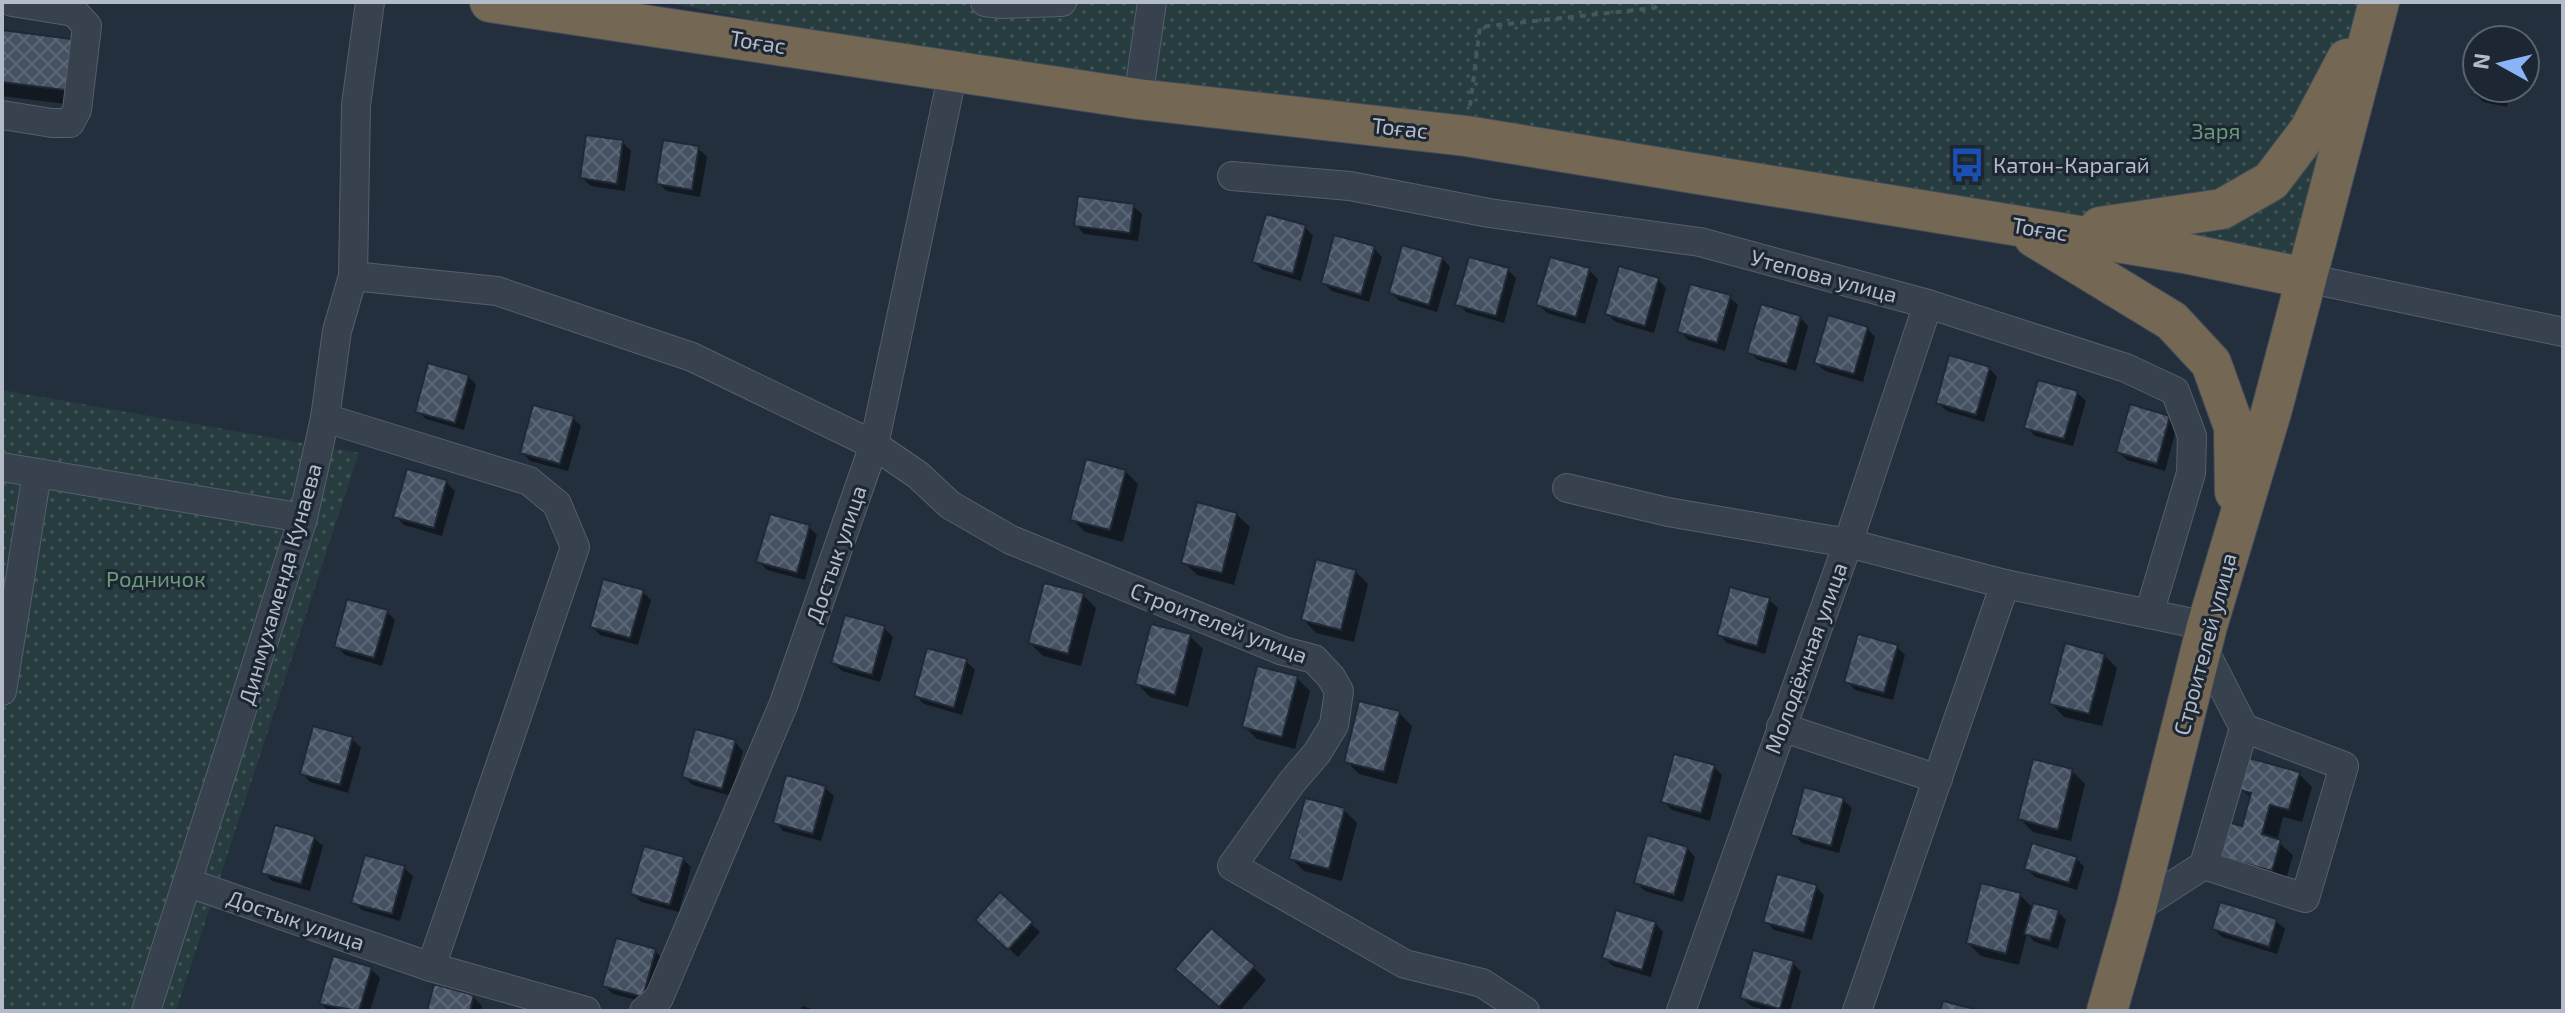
<svg xmlns="http://www.w3.org/2000/svg" width="2565" height="1013" font-family="'Exo 2',sans-serif">
	<style>
		.green { fill: url(#green-dots) }
		.shadow { fill: #0007 }
		.building { fill: url(#building-cross-hatch); stroke: #1f2835; stroke-width: 2 }
		.lines { fill: none; stroke-linecap: round; stroke-linejoin: round }
		.minor-casing { stroke: #565f6c; stroke-width: 30 }
		.highway-casing { stroke: #434c59; stroke-width: 42 }
		.path { stroke: #44595c; stroke-width: 4; stroke-dasharray: 6 6; stroke-linecap: butt }
		.minor { stroke: #38414e; stroke-width: 28 }
		.highway { stroke: #746855; stroke-width: 40 }
		.labels { text-anchor: middle; stroke-width: 6; stroke-linejoin: round; paint-order: stroke }
		.street-label { font-size: 22px; fill: #b4bcc9; stroke: #1d2633 }
		.park-label { font-size: 22px; fill: #6b9a76; stroke: #1d2633 }
		.poi-label { font-size: 22px; fill: #b4bcc9; stroke: #1d2633; text-anchor: start }
	</style>
	<defs>
		<pattern id="green-dots" width="8" height="8" patternUnits="userSpaceOnUse" patternTransform="scale(2)"><rect width="8" height="8" fill="#263c3f"/><path d="M2 2h.1M6 6h.1" fill="none" stroke="#435659" stroke-width="1.8" stroke-linecap="round"/></pattern>
		<pattern id="building-cross-hatch" width="8" height="8" patternUnits="userSpaceOnUse" patternTransform="scale(2)"><rect width="8" height="8" fill="#455162"/><path d="M0 0l8 8M0 8l8-8" fill="none" stroke="#5d6877"/></pattern>
	</defs>
	<rect width="100%" height="100%" fill="#242f3e"/>
	<!-- green -->
	<g class="green">
		<path d="M665,2H2390L2306,278L1138,99Z"/>
		<path d="M2,390L359,453L176,1011H2Z"/>
	</g>
	<!-- shadow -->
	<g class="shadow">
		<path d="M2,32L89,107L2,96Z"/>
		<path d="M2477,80V88H2511L2507,107L2483,102L2474,93Z"/>
		<path d="M622,142L631,151L625,191L591,186L582,178Z"/>
		<path d="M698,148L707,157L700,197L667,191L658,183Z"/>
		<path d="M1133,206L1142,214L1138,241L1084,234L1076,225Z"/>
		<path d="M1305,227L1313,236L1301,281L1263,270L1254,262Z"/>
		<path d="M1374,248L1382,257L1369,302L1332,291L1323,283Z"/>
		<path d="M1442,258L1450,267L1437,312L1400,301L1391,293Z"/>
		<path d="M1508,270L1516,278L1504,323L1466,312L1458,304Z"/>
		<path d="M1589,270L1598,279L1585,324L1547,313L1539,305Z"/>
		<path d="M1658,279L1666,288L1654,333L1616,322L1607,314Z"/>
		<path d="M1729,297L1738,305L1725,351L1688,340L1679,331Z"/>
		<path d="M1800,317L1808,326L1796,371L1758,360L1749,352Z"/>
		<path d="M1867,328L1875,337L1863,382L1825,371L1816,363Z"/>
		<path d="M1989,368L1997,377L1984,422L1947,411L1938,403Z"/>
		<path d="M468,376L476,385L464,430L426,419L417,411Z"/>
		<path d="M2077,393L2086,401L2073,446L2035,436L2027,427Z"/>
		<path d="M2169,417L2177,426L2165,471L2127,460L2118,452Z"/>
		<path d="M573,418L581,426L568,471L530,461L522,452Z"/>
		<path d="M1125,471L1138,484L1123,542L1085,532L1072,519Z"/>
		<path d="M409,472L446,482L455,491L442,536L404,525L396,516Z"/>
		<path d="M1236,514L1250,527L1234,585L1197,575L1184,562Z"/>
		<path d="M809,527L817,535L805,580L767,570L759,561Z"/>
		<path d="M1355,571L1368,584L1354,642L1316,633L1303,619Z"/>
		<path d="M643,592L651,600L638,645L600,635L592,626Z"/>
		<path d="M1083,595L1096,608L1081,666L1043,656L1030,643Z"/>
		<path d="M1769,600L1778,608L1765,654L1727,643L1719,634Z"/>
		<path d="M387,612L395,620L382,666L345,655L336,646Z"/>
		<path d="M884,628L893,637L880,682L842,671L834,663Z"/>
		<path d="M1190,636L1203,649L1188,707L1150,697L1137,684Z"/>
		<path d="M1897,647L1905,655L1893,700L1855,690L1847,681Z"/>
		<path d="M2104,655L2117,668L2102,726L2064,717L2051,703Z"/>
		<path d="M966,661L975,670L962,715L924,704L916,696Z"/>
		<path d="M1297,678L1310,691L1295,749L1257,739L1244,726Z"/>
		<path d="M1399,713L1412,726L1397,784L1359,774L1346,761Z"/>
		<path d="M352,739L361,748L348,793L310,782L302,773Z"/>
		<path d="M735,742L743,751L731,796L693,785L684,777Z"/>
		<path d="M1714,767L1722,775L1710,821L1672,810L1663,801Z"/>
		<path d="M2072,771L2085,784L2071,841L2033,832L2020,819Z"/>
		<path d="M2299,774L2312,787L2302,822L2283,817L2277,841L2293,855L2285,883L2229,867L2252,799L2242,790Z"/>
		<path d="M825,788L834,796L821,841L783,831L775,822Z"/>
		<path d="M1843,800L1852,808L1839,853L1802,843L1793,834Z"/>
		<path d="M1344,810L1357,823L1342,881L1304,871L1291,858Z"/>
		<path d="M314,838L323,846L310,891L272,881L263,872Z"/>
		<path d="M1687,848L1695,857L1683,902L1645,891L1636,883Z"/>
		<path d="M2076,858L2084,867L2077,890L2035,877L2027,869Z"/>
		<path d="M683,859L691,867L679,912L641,902L632,893Z"/>
		<path d="M404,868L413,876L400,921L362,910L354,902Z"/>
		<path d="M1816,887L1824,895L1812,940L1774,930L1765,921Z"/>
		<path d="M1000,895L1040,932L1018,957L986,928Z"/>
		<path d="M2020,895L2033,908L2058,912L2066,920L2058,949L2035,942L2027,934L2019,965L1981,956L1968,943Z"/>
		<path d="M2276,921L2285,929L2277,954L2222,937L2214,929Z"/>
		<path d="M1655,923L1663,932L1651,977L1613,966L1604,958Z"/>
		<path d="M655,951L663,959L651,1004L613,994L604,985Z"/>
		<path d="M334,958L371,969L380,978L370,1011H329L321,1004Z"/>
		<path d="M1793,963L1801,972L1790,1011H1768L1751,1006L1742,998Z"/>
		<path d="M1253,967L1266,980L1240,1011H1224L1191,982Z"/>
		<path d="M473,997L482,1006L480,1011H429Z"/>
		<path d="M802,1006L818,1011H800Z"/>
	</g>
	<!-- building -->
	<g class="building">
		<path d="M2,30L79,40L72,91L2,82Z"/>
		<path d="M2477,71V88H2501L2498,100L2472,94Z"/>
		<path d="M586,135L623,140L617,184L580,178Z"/>
		<path d="M663,140L699,146L692,190L656,184Z"/>
		<path d="M1078,196L1134,204L1130,233L1074,226Z"/>
		<path d="M1266,214L1306,225L1293,274L1252,262Z"/>
		<path d="M1334,235L1375,246L1361,295L1321,283Z"/>
		<path d="M1402,245L1443,257L1429,305L1389,293Z"/>
		<path d="M1469,257L1509,268L1496,316L1455,305Z"/>
		<path d="M1550,257L1590,268L1576,317L1536,305Z"/>
		<path d="M1619,266L1659,278L1645,326L1605,314Z"/>
		<path d="M1690,284L1731,295L1717,343L1677,332Z"/>
		<path d="M1761,304L1801,316L1787,364L1747,353Z"/>
		<path d="M1828,315L1868,327L1854,374L1814,363Z"/>
		<path d="M1949,355L1990,367L1976,415L1936,403Z"/>
		<path d="M428,363L469,375L455,423L415,412Z"/>
		<path d="M2038,380L2078,391L2064,439L2024,428Z"/>
		<path d="M2130,404L2170,416L2157,464L2116,452Z"/>
		<path d="M533,405L574,416L560,464L520,453Z"/>
		<path d="M1086,459L1126,470L1110,530L1070,520Z"/>
		<path d="M407,469L447,480L434,528L393,517Z"/>
		<path d="M1197,502L1237,513L1222,573L1181,563Z"/>
		<path d="M770,514L810,525L797,573L756,562Z"/>
		<path d="M1316,559L1356,570L1341,630L1301,620Z"/>
		<path d="M603,579L644,590L630,638L590,627Z"/>
		<path d="M1044,583L1084,593L1068,654L1028,643Z"/>
		<path d="M1730,587L1770,598L1757,646L1717,635Z"/>
		<path d="M347,599L388,610L374,658L334,647Z"/>
		<path d="M845,615L885,626L872,675L831,663Z"/>
		<path d="M1151,624L1191,634L1175,695L1135,684Z"/>
		<path d="M1858,634L1898,645L1884,693L1844,682Z"/>
		<path d="M2065,643L2105,654L2089,714L2049,704Z"/>
		<path d="M927,648L967,659L954,708L914,696Z"/>
		<path d="M1257,666L1298,676L1282,737L1242,727Z"/>
		<path d="M1359,701L1400,711L1384,772L1344,762Z"/>
		<path d="M313,726L353,737L340,785L300,774Z"/>
		<path d="M695,729L736,740L722,789L682,777Z"/>
		<path d="M1674,754L1715,765L1701,813L1661,802Z"/>
		<path d="M2249,758L2300,772L2289,810L2270,805L2262,834L2281,840L2272,871L2214,855L2223,821L2242,826L2251,793L2240,790Z"/>
		<path d="M2033,759L2073,769L2058,830L2018,819Z"/>
		<path d="M786,775L826,786L813,834L773,823Z"/>
		<path d="M1804,787L1844,798L1831,846L1791,835Z"/>
		<path d="M1305,798L1345,808L1329,869L1289,859Z"/>
		<path d="M275,825L315,836L301,884L261,873Z"/>
		<path d="M1647,835L1688,847L1674,895L1634,883Z"/>
		<path d="M2032,843L2077,857L2069,883L2024,869Z"/>
		<path d="M644,846L684,857L670,905L630,894Z"/>
		<path d="M365,855L405,866L392,914L351,903Z"/>
		<path d="M1777,874L1817,885L1804,933L1763,922Z"/>
		<path d="M1981,883L2021,893L2006,954L1966,943Z"/>
		<path d="M1000,892L1033,922L1008,950L975,920Z"/>
		<path d="M2220,902L2277,919L2269,947L2212,929Z"/>
		<path d="M2033,903L2059,910L2050,941L2024,934Z"/>
		<path d="M1616,910L1656,922L1642,970L1602,958Z"/>
		<path d="M1211,928L1255,966L1219,1007L1175,969Z"/>
		<path d="M616,938L656,949L643,997L602,986Z"/>
		<path d="M1753,950L1794,961L1780,1009L1740,998Z"/>
		<path d="M333,956L372,967L359,1011L319,1004Z"/>
		<path d="M434,984L474,995L470,1011H427Z"/>
		<path d="M1943,1001L1982,1011H1940Z"/>
	</g>
	<g class="lines">
		<!-- minor casing -->
		<g class="minor-casing">
			<g id="minor">
				<path d="M985,2L1001,4L1062,2"/>
				<path d="M1138,99L1152,2"/>
				<path d="M2,115L52,123H70L77,110L87,26L74,12L12,2"/>
				<path d="M1232,176L1350,186L1489,213L1700,242L1928,304L2126,368L2175,391L2192,436L2191,473L2149,614"/>
				<path d="M353,276L497,291L692,357L874,445L918,475L950,505L1011,540L1283,651L1314,659L1331,677L1339,691L1334,725L1317,753L1292,782L1232,866L1405,964L1482,983L1525,1011"/>
				<path d="M2306,278L2563,332"/>
				<path d="M325,418L529,481L557,504L575,547L431,967"/>
				<path d="M2,467L303,518"/>
				<path d="M1567,488L1668,512L1848,543L2005,584L2207,626"/>
				<path d="M2,691L37,473"/>
				<path d="M1781,727L1938,779"/>
				<path d="M2204,865L2305,898L2344,766L2244,728"/>
				<path d="M189,883L431,967L586,1011"/>
				<path d="M2136,909L2204,865L2244,728L2203,648"/>
				<path d="M146,1011L303,518L325,418L337,331L353,276L356,105L370,2"/>
				<path d="M644,1011L659,998L784,703L874,445L953,72"/>
				<path d="M1681,1011L1848,543L1928,304"/>
				<path d="M1857,1011L2005,584"/>
			</g>
		</g>
		<!-- highway casing -->
		<g class="highway-casing">
			<g id="highway">
				<path d="M490,2L1138,99L1466,136L2184,253L2306,278"/>
				<path d="M2100,227L2222,209L2271,181L2309,131L2347,59"/>
				<path d="M2034,237L2172,321L2211,363L2234,427L2235,492"/>
				<path d="M2107,1011L2136,909L2207,626L2272,409L2379,2"/>
			</g>
		</g>
		<!-- path -->
		<path class="path" d="M1470,106L1480,27L1654,8L1663,2"/>
		<!-- minor -->
		<use href="#minor" class="minor"/>
		<!-- highway -->
		<use href="#highway" class="highway"/>
	</g>
	<!-- icons -->
	<defs>
		<g id="bus-bare" transform="scale(2.76)"><path d="M-5-6H5V4H4V6H2V4H-2V6H-4V4H-5ZM-3.5-4V0h7V-4ZM-3.5 1.2v1.5H-2V1.2ZM2 1.2v1.5H3.5V1.2Z" fill="#1a4fb4" stroke="#1d2633" stroke-width="2.5" paint-order="stroke"/></g>
	</defs>
	<g fill-rule="evenodd">
		<use href="#bus-bare" x="1967" y="165"/>
	</g>
	<g class="labels">
		<!-- street labels -->
		<g class="street-label">
			<text transform="translate(758 42) rotate(9)" y="8">Тоғас</text>
			<text transform="translate(1400 128) rotate(6)" y="8">Тоғас</text>
			<text transform="translate(2040 229) rotate(9)" y="8">Тоғас</text>
			<text transform="translate(1824 276) rotate(15)" y="8">Утепова улица</text>
			<text transform="translate(836 554) rotate(-71)" y="8">Достык улица</text>
			<text transform="translate(280 584) rotate(-74)" y="8">Динмухаменда Кунаева</text>
			<text transform="translate(1219 623) rotate(21)" y="8">Строителей улица</text>
			<text transform="translate(2205 644) rotate(-75)" y="8">Строителей улица</text>
			<text transform="translate(1806 658) rotate(-70)" y="8">Молодёжная улица</text>
			<text transform="translate(296 920) rotate(19)" y="8">Достык улица</text>
		</g>
		<!-- park labels -->
		<g class="park-label">
			<text x="2216" y="139">Заря</text>
			<text x="156" y="587">Родничок</text>
		</g>
		<!-- poi labels -->
		<g class="poi-label">
			<text x="1993" y="173">Катон-Карагай</text>
		</g>
	</g>
	<!-- border -->
	<rect width="2565" height="1013" fill="none" stroke="#b4bcc9" stroke-width="8"/>
	<!-- north arrow -->
	<g transform="translate(2501 64) rotate(278)"><circle r="38" fill="#1d2633" stroke="#59626f" stroke-width="2"/>
	<path d="M0-6L14 30L0 20L-14 30Z" fill="#8ab4f8"/>
	<text y="-12" font-size="22" font-weight="bold" text-anchor="middle" fill="#b4bcc9">N</text>
	</g>
</svg>
